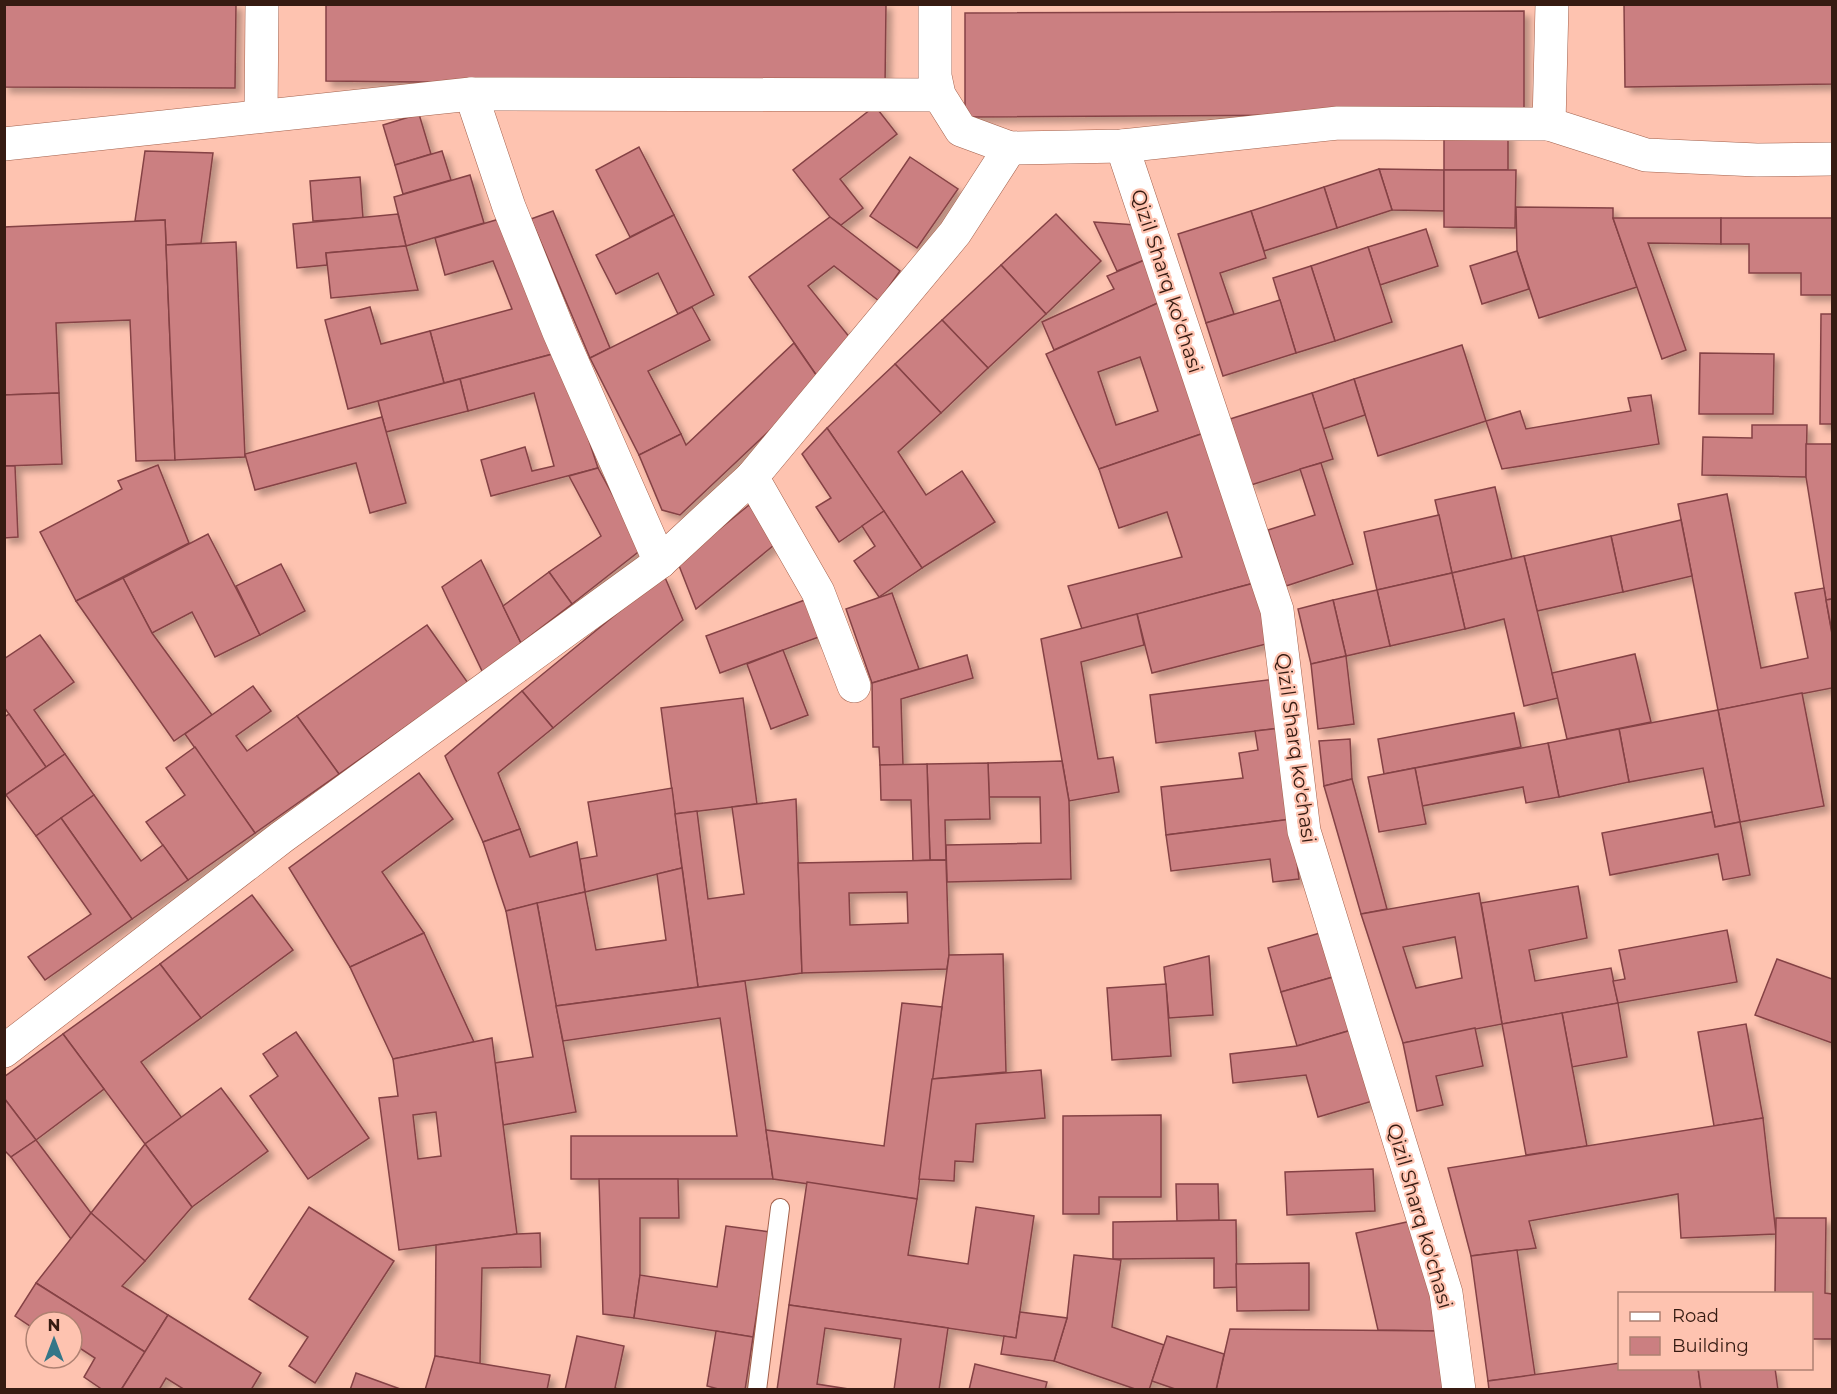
<svg xmlns="http://www.w3.org/2000/svg" width="1837" height="1394" font-family="Montserrat,sans-serif">
	<style>
		.building { fill: #cb7f81; stroke: #854245; stroke-width: 1.5; fill-rule: evenodd; filter: url(#shadow) }
		.lines { fill: none; stroke-linecap: round; stroke-linejoin: round }
		.lane-casing { stroke: #a3614c; stroke-width: 20 }
		.street-casing { stroke: #a3614c; stroke-width: 34 }
		.lane { stroke: #fff; stroke-width: 18 }
		.street { stroke: #fff; stroke-width: 33 }
		.labels { text-anchor: middle; stroke-width: 4.5; stroke-linejoin: round; paint-order: stroke }
		.street-label { font-size: 20px; fill: #361b12; stroke: #fec3b0 }
	</style>
	<defs>
		<filter id="shadow"><feDropShadow dx="5.5" dy="5.5" stdDeviation="3" flood-color="#0004"/></filter>
	</defs>
	<rect width="100%" height="100%" fill="#fec3b0"/>
	<!-- building -->
	<g class="building">
		<path d="M4,4H236L235,88L4,87Z"/>
		<path d="M326,4H886L885,87L326,81Z"/>
		<path d="M1624,4H1832V84L1625,87Z"/>
		<path d="M1524,11V114L965,117V13Z"/>
		<path d="M875,106L897,134L840,179L863,208L841,225L830,217L793,170Z"/>
		<path d="M419,114L431,154L395,165L383,125Z"/>
		<rect x="1444" y="132" width="64" height="38"/>
		<path d="M639,147L674,215L630,237L596,170Z"/>
		<path d="M145,151L213,153L201,243L166,245L165,220L135,221Z"/>
		<path d="M442,151L451,180L403,194L395,165Z"/>
		<path d="M910,157L958,189L917,248L870,216Z"/>
		<path d="M1379,169L1444,170V211L1392,210Z"/>
		<path d="M1379,169L1392,210L1337,228L1324,187Z"/>
		<path d="M1444,170H1516L1515,228L1444,227Z"/>
		<path d="M470,175L484,223L406,246L394,197Z"/>
		<path d="M360,177L363,218L313,221L310,181Z"/>
		<path d="M1324,187L1337,228L1264,251L1251,211Z"/>
		<path d="M1516,207L1613,208V218L1637,287L1539,318L1517,251Z"/>
		<path d="M553,211L610,348L590,358L531,219Z"/>
		<path d="M1251,211L1266,258L1220,273L1234,314L1206,323L1178,234Z"/>
		<path d="M398,214L406,246L326,253L327,265L297,268L293,224Z"/>
		<path d="M1056,214L1101,261L1046,314L1001,265Z"/>
		<path d="M674,215L714,295L678,314L658,273L616,294L596,255Z"/>
		<path d="M506,217L560,352L444,383L430,331L512,309L493,261L445,275L435,238Z"/>
		<path d="M830,217L900,271L879,301L834,266L808,286L851,339L821,382L749,277Z"/>
		<path d="M1613,218H1721V244L1648,243L1686,350L1662,359Z"/>
		<path d="M1721,218H1832V295H1801V273H1749V244H1721Z"/>
		<path d="M165,220L175,460L136,461L130,320L56,323L59,393L4,395V227Z"/>
		<path d="M1094,222L1136,225L1147,259L1117,271Z"/>
		<path d="M1426,229L1438,266L1380,285L1368,247Z"/>
		<path d="M236,242L245,457L175,460L166,245Z"/>
		<path d="M406,246L418,290L331,298L326,253Z"/>
		<path d="M1368,247L1392,322L1335,341L1311,266Z"/>
		<path d="M1517,251L1529,289L1482,304L1470,266Z"/>
		<path d="M1147,259L1160,302L1054,350L1042,322L1114,289L1107,276Z"/>
		<path d="M1001,265L1046,314L988,368L942,320Z"/>
		<path d="M1311,266L1335,341L1296,353L1273,278Z"/>
		<path d="M1280,300L1296,353L1223,376L1206,323Z"/>
		<path d="M1160,302L1207,432L1099,469L1046,354ZM1140,357L1158,411L1116,425L1098,372Z"/>
		<path d="M370,307L381,344L430,331L444,383L348,409L325,320Z"/>
		<path d="M692,307L710,340L648,371L681,434L639,455L590,358Z"/>
		<path d="M1821,314H1832V424H1820Z"/>
		<path d="M942,320L988,368L941,413L895,364Z"/>
		<path d="M794,343L821,382L680,515L662,510L639,455L681,434L686,445Z"/>
		<path d="M1462,345L1486,421L1378,456L1354,379Z"/>
		<path d="M560,352L598,468L491,496L481,460L525,447L532,471L554,466L534,393L468,411L460,379Z"/>
		<path d="M1700,353L1774,354L1773,414H1699Z"/>
		<path d="M895,364L941,413L898,452L926,495L962,471L995,522L922,568L827,428Z"/>
		<path d="M460,379L468,411L386,432L378,401Z"/>
		<path d="M1354,379L1365,415L1323,429L1312,393Z"/>
		<path d="M59,393L62,464L4,466V395Z"/>
		<path d="M1312,393L1333,459L1251,485L1230,419Z"/>
		<path d="M1651,395L1659,444L1502,469L1486,421L1520,411L1526,429L1631,411L1628,398Z"/>
		<path d="M382,417L406,503L370,513L356,463L255,490L245,454Z"/>
		<path d="M1752,425H1807L1806,477L1702,475L1703,437L1752,438Z"/>
		<path d="M827,428L884,511L839,542L816,507L831,498L802,454Z"/>
		<path d="M1207,432L1258,582L1082,629L1068,586L1182,557L1167,512L1119,528L1099,469Z"/>
		<path d="M1806,444H1832V599L1826,600L1824,588L1806,477Z"/>
		<path d="M1321,463L1353,564L1286,586L1268,530L1315,515L1300,469Z"/>
		<path d="M158,465L189,543L76,601L40,532L122,489L118,481Z"/>
		<path d="M4,466H15L18,537L4,538Z"/>
		<path d="M598,468L642,549L572,604L549,572L601,536L569,476Z"/>
		<path d="M1495,487L1512,559L1452,573L1435,500Z"/>
		<path d="M1727,494L1761,668L1808,658L1795,593L1824,588L1832,634V688L1718,710L1678,504Z"/>
		<path d="M749,505L779,541L696,609L678,563Z"/>
		<path d="M884,511L922,568L879,597L854,561L875,546L862,526Z"/>
		<path d="M1439,515L1452,573L1377,590L1364,532Z"/>
		<path d="M1681,520L1692,576L1623,592L1611,536Z"/>
		<path d="M208,534L260,635L215,657L192,612L152,633L123,578Z"/>
		<path d="M1611,536L1623,592L1537,611L1524,556Z"/>
		<path d="M1524,556L1558,698L1524,706L1504,619L1465,629L1452,573Z"/>
		<path d="M481,560L521,643L483,673L442,587Z"/>
		<path d="M281,564L305,611L260,635L236,586Z"/>
		<path d="M549,572L572,604L521,643L503,606Z"/>
		<path d="M1452,573L1465,629L1390,646L1377,590Z"/>
		<path d="M664,575L683,620L553,728L522,691Z"/>
		<path d="M123,578L152,633L212,715L174,741L76,601Z"/>
		<path d="M1258,582L1274,642L1152,673L1137,614Z"/>
		<path d="M1377,590L1390,646L1346,656L1333,600Z"/>
		<path d="M892,593L919,669L872,683L846,609Z"/>
		<path d="M813,597L827,634L720,673L706,636Z"/>
		<path d="M1832,599V632L1826,600Z"/>
		<path d="M1333,600L1346,656L1311,664L1298,609Z"/>
		<path d="M1137,614L1144,645L1081,662L1098,759L1113,757L1119,792L1069,801L1041,639Z"/>
		<path d="M427,625L468,683L339,774L297,716Z"/>
		<path d="M40,635L74,682L34,710L65,754L46,767L4,707V659Z"/>
		<path d="M783,650L808,715L771,729L747,664Z"/>
		<path d="M1635,654L1651,722L1567,739L1552,673Z"/>
		<path d="M967,655L973,678L901,699L903,765H880L879,747H873L872,683Z"/>
		<path d="M1346,656L1354,724L1318,729L1311,664Z"/>
		<path d="M1275,679L1281,728L1156,743L1150,695Z"/>
		<path d="M253,686L271,711L236,736L247,751L297,716L339,774L255,833L185,734Z"/>
		<path d="M522,691L553,728L498,773L520,829L483,842L445,756Z"/>
		<path d="M1802,693L1824,806L1740,822L1718,710Z"/>
		<path d="M743,698L757,804L675,814L661,708Z"/>
		<path d="M1718,710L1740,822L1715,827L1703,768L1629,782L1619,729Z"/>
		<path d="M1514,713L1521,747L1384,774L1378,739Z"/>
		<path d="M9,714L46,767L4,796V717Z"/>
		<path d="M1281,728L1292,819L1166,835L1161,787L1243,778L1239,753L1258,750L1255,731Z"/>
		<path d="M1619,729L1629,782L1559,797L1548,743Z"/>
		<path d="M1350,739L1352,779L1324,786L1319,741Z"/>
		<path d="M1548,743L1559,797L1526,803L1523,787L1422,806L1415,768Z"/>
		<path d="M195,747L255,833L188,880L146,822L185,795L166,768Z"/>
		<path d="M65,754L94,795L36,836L6,795Z"/>
		<path d="M1062,761L1069,801L1071,879L947,882L946,845L1041,843L1040,797H989L988,763Z"/>
		<path d="M988,763L990,819L945,820L946,860H930L927,764Z"/>
		<path d="M927,764L930,860L913,861L911,800H881L880,765Z"/>
		<path d="M1415,768L1426,824L1379,832L1368,777Z"/>
		<path d="M419,773L453,819L382,872L424,933L350,967L289,868Z"/>
		<path d="M1352,779L1387,909L1361,914L1324,786Z"/>
		<path d="M672,788L682,868L585,892L580,859L597,856L588,802Z"/>
		<path d="M94,795L141,861L163,845L188,880L132,919L61,818Z"/>
		<path d="M796,799L802,973L698,987L675,814L697,811L708,899L744,894L732,807Z"/>
		<path d="M1712,812L1715,827L1740,822L1750,875L1723,880L1718,854L1610,875L1602,833Z"/>
		<path d="M61,818L132,919L45,980L28,957L91,914L36,836Z"/>
		<path d="M1292,819L1299,879L1273,882L1270,859L1171,871L1166,835Z"/>
		<path d="M520,829L530,857L577,842L585,892L506,911L483,842Z"/>
		<path d="M946,860L949,955L947,969L802,973L798,863ZM907,892L908,923L850,925L849,893Z"/>
		<path d="M682,868L698,987L556,1006L537,903L585,892L596,950L666,940L657,874Z"/>
		<path d="M1578,886L1587,938L1529,950L1535,981L1611,968L1618,1003L1502,1024L1481,903Z"/>
		<path d="M1479,893L1502,1024L1403,1043L1361,914ZM1455,937L1462,978L1416,988L1403,947Z"/>
		<path d="M252,895L293,950L201,1018L160,964Z"/>
		<path d="M537,903L576,1112L503,1125L495,1063L533,1057L506,911Z"/>
		<path d="M1727,930L1737,982L1618,1003L1613,981L1625,979L1619,950Z"/>
		<path d="M1327,931L1340,975L1281,992L1268,948Z"/>
		<path d="M424,933L474,1042L393,1059L350,967Z"/>
		<path d="M1003,954L1006,1072L932,1079L949,955Z"/>
		<path d="M1209,956L1213,1015L1169,1018L1164,967Z"/>
		<path d="M1777,959L1832,979V1043L1755,1015Z"/>
		<path d="M160,964L201,1018L141,1062L182,1118L145,1144L63,1034Z"/>
		<path d="M1340,975L1355,1029L1297,1046L1281,992Z"/>
		<path d="M745,981L773,1179H571V1136H737L720,1018L563,1041L556,1006Z"/>
		<path d="M1166,984L1171,1056L1112,1060L1107,988Z"/>
		<path d="M902,1003L942,1007L917,1199L773,1179L766,1130L884,1146Z"/>
		<path d="M1618,1003L1627,1057L1572,1067L1562,1013Z"/>
		<path d="M1562,1013L1587,1146L1526,1155L1502,1024Z"/>
		<path d="M1746,1024L1763,1118L1714,1126L1698,1032Z"/>
		<path d="M1475,1028L1483,1066L1436,1076L1443,1105L1417,1111L1403,1043Z"/>
		<path d="M1355,1029L1376,1100L1318,1117L1306,1075L1233,1083L1230,1054L1297,1046Z"/>
		<path d="M296,1032L369,1138L308,1179L250,1096L278,1076L263,1054Z"/>
		<path d="M63,1034L104,1089L36,1140L4,1098V1077Z"/>
		<path d="M492,1038L517,1234L399,1250L379,1098L398,1096L393,1059ZM436,1112L441,1156L418,1159L413,1115Z"/>
		<path d="M1041,1070L1045,1118L976,1124L973,1162L955,1161L954,1181L919,1179L932,1079Z"/>
		<path d="M221,1088L268,1151L192,1207L145,1144Z"/>
		<path d="M4,1098L36,1140L11,1157L4,1150Z"/>
		<path d="M1161,1115V1197H1099V1214H1063V1116Z"/>
		<path d="M1763,1118L1776,1234L1681,1238L1678,1194L1529,1221L1536,1248L1471,1256L1448,1168Z"/>
		<path d="M36,1140L91,1213L71,1239L11,1157Z"/>
		<path d="M145,1144L192,1207L145,1261L91,1213Z"/>
		<path d="M1373,1169L1375,1211L1287,1215L1285,1172Z"/>
		<path d="M599,1179H678L679,1218H640V1275L634,1318L603,1314Z"/>
		<path d="M807,1182L917,1199L908,1255L968,1264L976,1207L1034,1216L1016,1338L789,1305Z"/>
		<path d="M1176,1184H1218L1219,1220L1177,1221Z"/>
		<path d="M309,1207L394,1261L315,1383L289,1366L308,1337L249,1299Z"/>
		<path d="M91,1213L145,1261L122,1286L168,1315L145,1352L36,1283Z"/>
		<path d="M1776,1218H1826L1825,1293L1832,1294V1339H1812V1294H1775Z"/>
		<path d="M1236,1220L1237,1287L1214,1288V1258L1113,1259V1222Z"/>
		<path d="M1416,1220L1441,1331L1378,1330L1356,1233Z"/>
		<path d="M726,1226L770,1232L753,1337L634,1318L640,1275L717,1287Z"/>
		<path d="M540,1233L541,1267L482,1268L480,1364L435,1356L436,1245L517,1234Z"/>
		<path d="M1517,1250L1535,1375L1488,1381L1471,1256Z"/>
		<path d="M1074,1255L1121,1260L1112,1327L1164,1345L1149,1390H1138L1054,1361L1067,1318Z"/>
		<path d="M1309,1263V1310L1237,1311L1236,1264Z"/>
		<path d="M36,1283L145,1352L121,1390H103L84,1377L95,1358L72,1343V1322H36V1330L15,1316Z"/>
		<path d="M789,1305L948,1328L939,1390H894L901,1339L825,1328L817,1384L855,1390H777Z"/>
		<path d="M1020,1312L1067,1318L1054,1361L1001,1354L1004,1336L1016,1338Z"/>
		<path d="M168,1315L261,1373L251,1390H185L166,1378L159,1390H121Z"/>
		<path d="M1230,1329L1441,1331L1454,1390H1216Z"/>
		<path d="M716,1331L753,1337L745,1390H722L707,1386Z"/>
		<path d="M577,1336L624,1346L615,1388L621,1390H565Z"/>
		<path d="M1167,1336L1224,1354L1216,1390H1178L1152,1381Z"/>
		<path d="M435,1356L550,1375L547,1390H425Z"/>
		<path d="M1620,1363V1368H1698L1701,1390H1489L1488,1381Z"/>
		<path d="M975,1364L1047,1382L1045,1390H969Z"/>
		<path d="M1698,1368H1775L1778,1390H1701Z"/>
		<path d="M356,1373L403,1390H350Z"/>
	</g>
	<g class="lines">
		<!-- lane casing -->
		<g class="lane-casing">
			<path id="lane" d="M757,1390L780,1208"/>
		</g>
		<!-- street casing -->
		<g class="street-casing">
			<g id="street">
				<path d="M935,4V76L939,95L961,130L1010,148L1122,146L1338,123L1549,124L1552,4"/>
				<path d="M471,94L509,207L559,332L660,562"/>
				<path d="M261,116L262,4"/>
				<path d="M1549,124L1646,155L1757,160L1832,159"/>
				<path d="M4,144L471,94L939,95"/>
				<path d="M1122,146L1277,610L1304,831L1446,1293L1459,1390"/>
				<path d="M752,477L818,592L854,686"/>
				<path d="M4,1051L282,837L660,562L752,477L955,233L1010,148"/>
			</g>
		</g>
		<!-- lane -->
		<use href="#lane" class="lane"/>
		<!-- street -->
		<use href="#street" class="street"/>
	</g>
	<g class="labels">
		<!-- street labels -->
		<g class="street-label">
			<text transform="translate(1167 281) rotate(72)" y="7">Qizil Sharq ko'chasi</text>
			<text transform="translate(1296 748) rotate(82)" y="7">Qizil Sharq ko'chasi</text>
			<text transform="translate(1420 1216) rotate(74)" y="7">Qizil Sharq ko'chasi</text>
		</g>
	</g>
	<!-- border -->
	<rect width="1837" height="1394" fill="none" stroke="#361b12" stroke-width="12"/>
	<!-- legend -->
	<rect x="1618" y="1292" width="195" height="78" fill="#fec3b0" stroke="#ae8071" stroke-width="1.5"/>
	<rect x="1630" y="1312" width="30" height="9" fill="#ffffff" stroke="#ae8071" stroke-width="1.5"/>
	<text x="1672" y="1322" font-size="18" fill="#361b12">Road</text>
	<rect x="1630" y="1337" width="30" height="18" fill="#cb7f81" stroke="#ae8071" stroke-width="1.5"/>
	<text x="1672" y="1352" font-size="18" fill="#361b12">Building</text>
	<!-- north arrow -->
	<g transform="translate(54 1340)"><circle r="28" fill="#fec3b0" stroke="#ae8071" stroke-width="1.5"/>
	<path d="M0-4.5L10 22L0 15L-10 22Z" fill="#347688"/>
	<text y="-9" font-size="16" font-weight="bold" text-anchor="middle" fill="#361b12">N</text>
	</g>
</svg>
